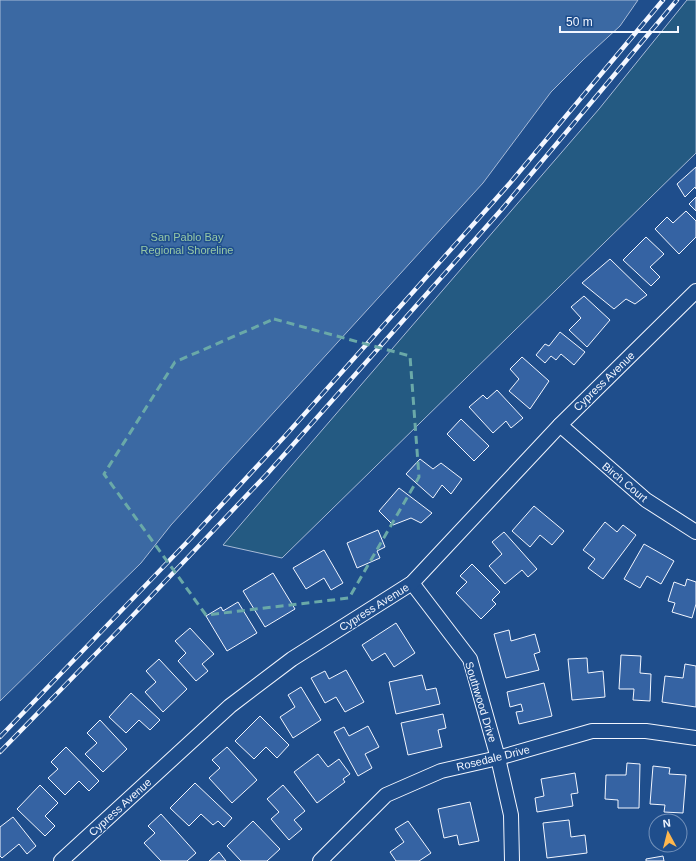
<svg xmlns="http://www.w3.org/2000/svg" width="696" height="861" font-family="Helvetica,sans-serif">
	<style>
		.green { fill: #245a82; stroke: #a8bbd7 }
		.water { fill: #3b69a3; stroke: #a8bbd7 }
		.building { fill: #3563a3; stroke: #f2f6ff }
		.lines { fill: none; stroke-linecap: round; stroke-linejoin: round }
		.street-casing { stroke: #f2f6ff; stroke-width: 16 }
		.street { stroke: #1f4e8c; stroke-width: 14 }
		.rail-casing { stroke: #f2f6ff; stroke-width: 4.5 }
		.rail { stroke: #1f4e8c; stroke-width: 3; stroke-dasharray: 9; stroke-linecap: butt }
		.marked { fill: none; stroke: #6aa9a8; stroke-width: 3; stroke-dasharray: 8 5; stroke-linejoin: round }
		.labels { text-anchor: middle; stroke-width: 3; stroke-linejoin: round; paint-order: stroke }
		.park-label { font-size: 11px; fill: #97c8a6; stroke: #1f4e8c }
		.street-label { font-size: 11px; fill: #f2f6ff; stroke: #1f4e8c }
	</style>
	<rect width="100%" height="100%" fill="#1f4e8c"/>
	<!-- green -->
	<path class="green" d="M687,0H696V153L282,558L223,545L599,109Z"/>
	<!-- water -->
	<path class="water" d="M0,0H638L620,26L584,59L551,92L483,183L171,525L141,563L0,701Z"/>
	<!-- building -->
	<g class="building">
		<path d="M696,167V189L695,187L685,197L677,184Z"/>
		<path d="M696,197V211L689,204Z"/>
		<path d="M686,211L696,221V237L679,254L655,229L667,217L673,223Z"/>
		<path d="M646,237L664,254L650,267L660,277L651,286L623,260Z"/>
		<path d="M610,259L647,295L635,304L626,299L614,309L582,283Z"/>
		<path d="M584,296L610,320L587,347L569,330L581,318L571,307Z"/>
		<path d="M560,332L585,352L574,365L561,354L556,360L551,356L545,363L536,355L545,344L549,346Z"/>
		<path d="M522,357L549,381L530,409L509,391L519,379L510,369Z"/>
		<path d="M497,390L523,418L511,428L506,421L493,433L469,407L483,395L487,399Z"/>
		<path d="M461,419L489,446L474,461L447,434Z"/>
		<path d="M420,459L433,469L441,463L462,479L451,494L442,485L433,498L406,474Z"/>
		<path d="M399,488L432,513L421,523L411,518L393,525L379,511Z"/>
		<path d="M534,506L564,531L552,545L540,535L530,547L512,531Z"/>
		<path d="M605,522L617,532L623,525L636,535L603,579L588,568L595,559L583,550Z"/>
		<path d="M378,530L385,547L377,551L380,558L357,568L347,543Z"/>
		<path d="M504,532L537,569L528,577L522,570L505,584L489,566L502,554L492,542Z"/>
		<path d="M644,544L674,561L661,584L647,576L640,588L624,579Z"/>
		<path d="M324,550L343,583L331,590L324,578L306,589L293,568Z"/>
		<path d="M472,564L500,592L492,600L496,604L481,619L456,593L467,582L460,576Z"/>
		<path d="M273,573L295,609L265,627L243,591Z"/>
		<path d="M687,579L696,582V604L692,618L672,612L675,603L668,601L674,582L685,586Z"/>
		<path d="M238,602L257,633L227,651L206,616L221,607L223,611Z"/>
		<path d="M396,623L415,653L394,667L385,653L372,661L362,645Z"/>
		<path d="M190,628L214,654L202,664L208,671L196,681L178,661L186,653L175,641Z"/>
		<path d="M509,630L511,641L535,634L540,652L534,654L539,670L506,678L494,634Z"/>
		<path d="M621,655L641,656L640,673L651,674L650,701L633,700L634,689H619Z"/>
		<path d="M587,658L588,673L603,671L605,697L572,700L568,659Z"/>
		<path d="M159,659L187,689L163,712L145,692L156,682L146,671Z"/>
		<path d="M685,664L696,666V707L662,702L665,676L683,678Z"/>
		<path d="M346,670L364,702L345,712L336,697L325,703L311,678L325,671L329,679Z"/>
		<path d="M422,675L426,690L436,688L440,704L396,714L389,682Z"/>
		<path d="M544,683L552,716L519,724L516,712L523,711L521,704L510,707L507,692Z"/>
		<path d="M301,687L321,720L293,738L280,717L295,707L288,695Z"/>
		<path d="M131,693L160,720L150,730L139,720L126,733L109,717Z"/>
		<path d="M443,714L446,728L438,730L442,747L408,755L401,723Z"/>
		<path d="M260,716L289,745L277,758L266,747L254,759L235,741Z"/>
		<path d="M100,720L127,749L103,772L85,754L97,743L87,733Z"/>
		<path d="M368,726L379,747L365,754L372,768L358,776L334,732L344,727L349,736Z"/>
		<path d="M66,747L99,781L89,791L79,781L65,795L48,778L58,769L51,762Z"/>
		<path d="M227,747L257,780L232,803L209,778L220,768L212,760Z"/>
		<path d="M318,754L328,767L339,759L350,774L343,779L345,782L317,803L294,772Z"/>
		<path d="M627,763L640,764L639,808H618V800L605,799L606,775H626Z"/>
		<path d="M653,766L670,768L669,774L686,775L683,813L664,812L665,805L650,804Z"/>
		<path d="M575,773L578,793L571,794L573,806L537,812L535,798L544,796L541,779Z"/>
		<path d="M195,783L232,818L224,827L218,821L213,825L201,814L189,826L170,808Z"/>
		<path d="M40,785L58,803L45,816L55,826L45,836L17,809Z"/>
		<path d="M283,785L305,811L294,820L302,829L289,840L271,819L279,812L267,799Z"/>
		<path d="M470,802L479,841L459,845L457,835L444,838L438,809Z"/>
		<path d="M161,814L196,853L187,861H161L144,843L155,833L148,826Z"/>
		<path d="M13,817L36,846L27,854L19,844L2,858L0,856V827Z"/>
		<path d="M569,820L571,837L585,835L587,853L547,858L543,823Z"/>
		<path d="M253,821L280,849L267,861H241L227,846Z"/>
		<path d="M408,821L431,853L419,861H396L390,852L404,842L395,829Z"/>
		<path d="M219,852L226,861H209Z"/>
		<path d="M663,856L664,861H646V859Z"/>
	</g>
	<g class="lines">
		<!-- street casing -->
		<g class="street-casing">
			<g id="street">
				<path d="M560,425L646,500L696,532"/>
				<path d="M412,583L470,659L498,758L511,815L512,861"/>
				<path d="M61,861L230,706L292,659L412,583L560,425L696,291"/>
				<path d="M320,861L386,795L441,771L498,758L592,731H646L696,738"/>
			</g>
		</g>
		<!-- street -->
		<use href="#street" class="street"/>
		<!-- rail casing -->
		<g class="rail-casing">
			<g id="rail">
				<path d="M0,737L190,539L285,436L510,183L663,0"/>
				<path d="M0,752L120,629L267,474L502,209L677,0"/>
			</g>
		</g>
		<!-- rail -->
		<use href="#rail" class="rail"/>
	</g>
	<!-- marked area -->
	<path class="marked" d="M274,319L410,356L419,477L349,598L206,615L104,474L175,362Z"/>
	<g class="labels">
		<!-- park labels -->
		<g class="park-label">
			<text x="187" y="241">San Pablo Bay<tspan x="187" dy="13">Regional Shoreline</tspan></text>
		</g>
		<!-- street labels -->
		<g class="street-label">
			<text transform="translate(604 381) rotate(-44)" y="4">Cypress Avenue</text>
			<text transform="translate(625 482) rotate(40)" y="4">Birch Court</text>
			<text transform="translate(374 607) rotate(-32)" y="4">Cypress Avenue</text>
			<text transform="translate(481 702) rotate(73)" y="4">Southwood Drive</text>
			<text transform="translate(493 758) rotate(-14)" y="4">Rosedale Drive</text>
			<text transform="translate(120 807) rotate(-42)" y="4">Cypress Avenue</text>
		</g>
	</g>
	<!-- north arrow -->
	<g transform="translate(668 833) rotate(353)"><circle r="19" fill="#1f4e8c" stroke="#7391ba"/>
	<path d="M0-3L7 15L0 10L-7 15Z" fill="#ffb74d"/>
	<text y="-6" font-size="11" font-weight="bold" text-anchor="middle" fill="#f2f6ff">N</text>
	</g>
	<!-- scale -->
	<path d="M560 26v6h118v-6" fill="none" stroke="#f2f6ff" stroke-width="2"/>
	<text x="566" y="26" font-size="12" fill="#f2f6ff" stroke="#1f4e8c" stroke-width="3" paint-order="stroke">50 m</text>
</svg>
